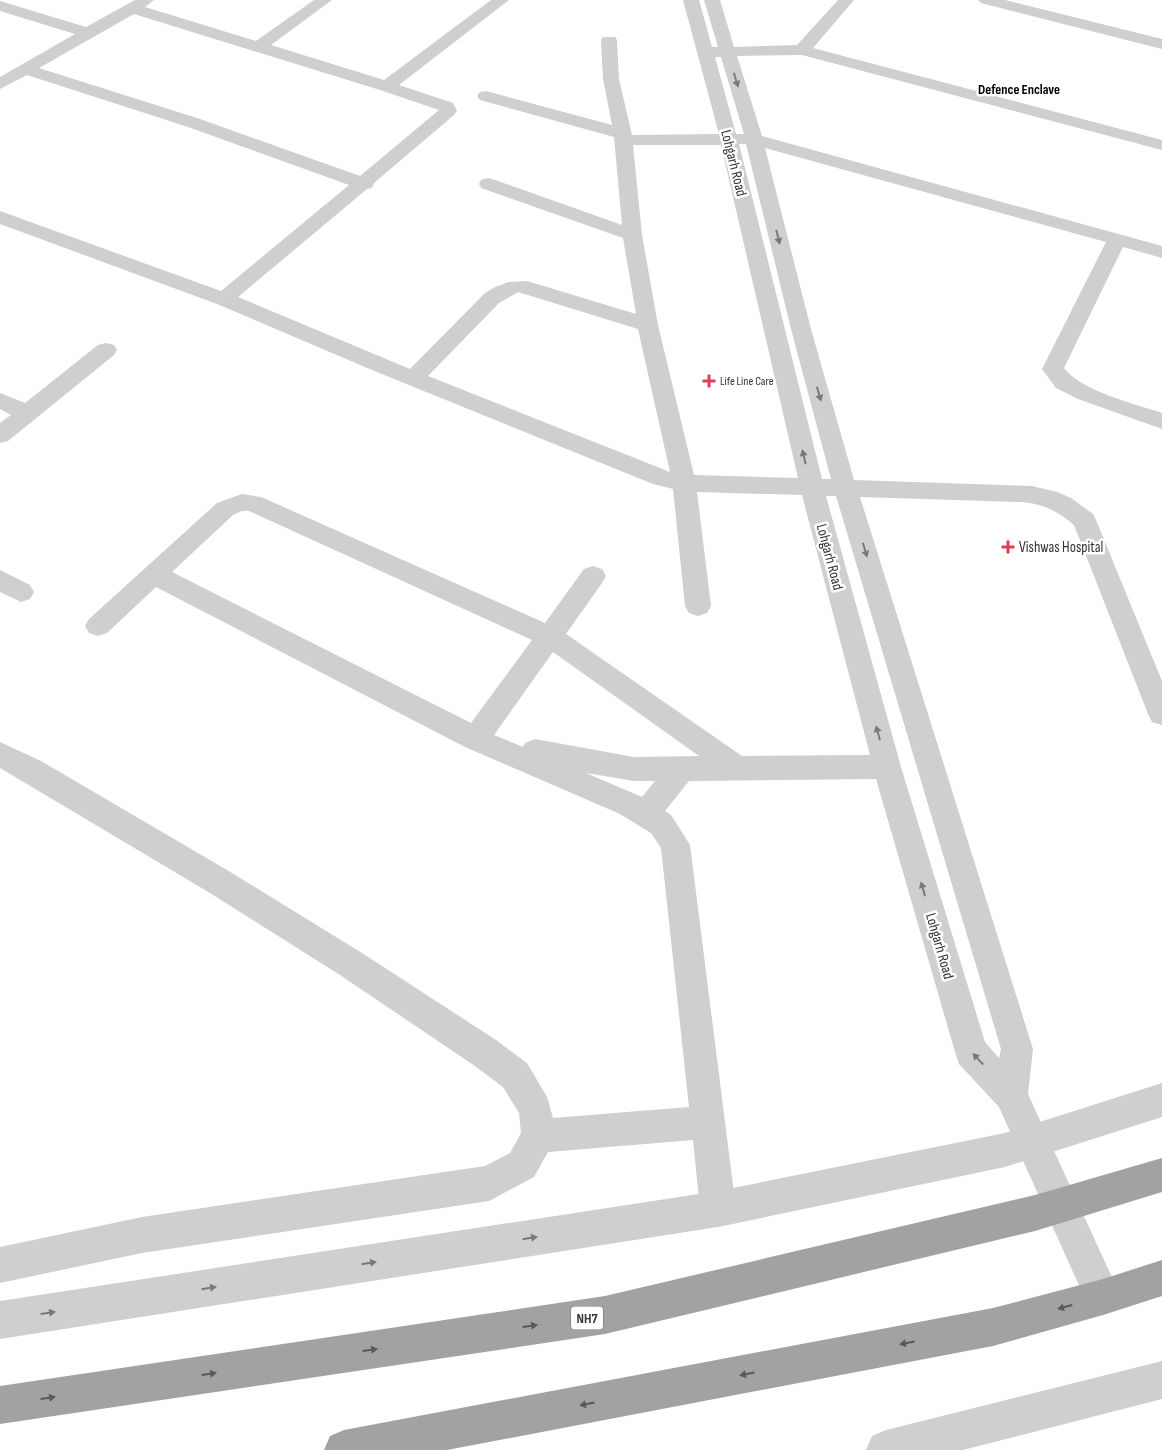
<svg xmlns="http://www.w3.org/2000/svg" width="1162" height="1450" font-family="'Sofia Sans Condensed',sans-serif">
	<style>
		.lines { fill: none; stroke-linecap: round; stroke-linejoin: round }
		.minor { fill: #cfcfcf; fill-rule: evenodd }
		.tertiary { fill: #cfcfcf; fill-rule: evenodd }
		.trunk { fill: #a2a2a2; fill-rule: evenodd }
		.oneway { fill: #797979 }
		.oneway2 { fill: #595959 }
		.poi-dot { fill: #de3f57; stroke: #fff; stroke-width: 2 }
		.labels { text-anchor: middle; stroke-width: 5; stroke-linejoin: round; paint-order: stroke }
		.far-poi-label { font-size: 12px; fill: #323232; stroke: #fff; text-anchor: start }
		.far-neighbourhood-label { font-size: 14px; font-weight: bold; fill: #000; stroke: #fff }
		.shield { fill: #fff; stroke: #707070; stroke-width: 1 }
		.shield-label { font-size: 14px; font-weight: bold; fill: #323232 }
		.street-label { font-size: 15px; fill: #323232; stroke: #fff }
		.poi-label { font-size: 15px; fill: #323232; stroke: #fff; text-anchor: start }
	</style>
	<rect width="100%" height="100%" fill="#fff"/>
	<g class="lines">
		<!-- minor -->
		<g class="minor">
			<path d="M135,0H154L145,7L256,41L314,0H332L271,45L384,80L491,0H509L399,85L453,103L457,111L454,115L374,183L372,188L367,189L238,297L410,369L485,293L495,287L509,282L527,281L636,314L623,238L481,188L479,184L481,180L488,178L495,180L622,225L614,137L480,100L477,96L480,92L486,91L612,125L603,79L601,40L603,37H615L617,40L619,79L632,135L719,134L683,0H699L712,47H718L704,0H720L734,47L797,45L838,0H854L813,48L1162,140V150L802,55L737,56L762,136L1162,246V258L1123,247L1064,368C1083,392 1133,403 1162,413V429L1078,399L1056,388L1042,369L1106,242L765,148L811,329L854,480L1032,486L1057,492L1071,498L1093,514L1096,520L1162,681V725L1152,722L1148,714L1074,525C1058,511 1043,504 1022,502L860,497L1033,1049L1028,1094L1121,1297L1116,1310L1103,1315L1090,1310L999,1107L959,1064L955,1052L876,779L689,781L665,811L671,815L690,845L736,1209L731,1222L718,1227L705,1222L700,1209L693,1140L548,1152L534,1177L489,1201L142,1253L0,1283V1247L142,1217L485,1166L510,1153L521,1133L519,1113L503,1087L472,1064L340,975L205,890L0,768V742L41,761L227,870L362,953L496,1040L527,1063L547,1097L553,1118L689,1107L661,848L651,833L620,814L465,747L156,587L107,633L98,636L89,633L85,626L89,619L217,503L242,494L261,497L545,623L584,569L593,566L602,569L606,576L602,583L566,634L742,756L870,755L802,495L697,492L711,606L707,613L698,616L689,613L685,606L673,489L653,484L372,370L217,304L0,224V211L221,291L349,185L188,127L27,75L0,89V77L75,34L0,11V1L86,27ZM134,14L380,90L439,110L360,176L200,119L39,68ZM715,57H721L744,134H736ZM739,144H746L791,329L831,479H822ZM633,145H721L798,478L694,475L658,325L642,235ZM518,292L638,329L670,472L428,376L499,303ZM826,496H836L1001,1049L999,1058L985,1042L901,767ZM242,511H249L532,640L471,723L172,572L233,515ZM553,652L699,756L634,757L535,739L525,743L523,747L494,735ZM586,773L634,781H655L642,797Z"/>
			<path d="M978,0H1005L1162,39V49L981,3Z"/>
			<path d="M106,343L114,345L117,350L114,355L8,441L0,443V423L11,415L0,409V393L25,403L98,345Z"/>
			<path d="M0,570L30,585L34,592L30,599L21,602L0,592Z"/>
		</g>
		<!-- tertiary -->
		<g class="tertiary">
			<path d="M1162,1083V1117L1005,1167L718,1227L0,1339V1301L718,1191L1005,1133Z"/>
			<path d="M1162,1361V1399L963,1450H866L872,1436L886,1430Z"/>
		</g>
		<!-- trunk -->
		<g class="trunk">
			<path d="M1162,1158V1192L1035,1231L605,1334L0,1424V1386L605,1296L1035,1195Z"/>
			<path d="M1162,1260V1296L1103,1315L993,1346L447,1450H324L330,1436L344,1430L993,1308L1103,1279Z"/>
		</g>
	</g>
	<!-- one-way arrows -->
	<defs><path id="oneway-solid" d="M-6-.8H1V-3.2L6.5 0L1 3.2V.8H-6Z" transform="scale(1.25)"/></defs>
	<g class="oneway">
		<use href="#oneway-solid" transform="translate(736 80) rotate(73)"/>
		<use href="#oneway-solid" transform="translate(778 237) rotate(76)"/>
		<use href="#oneway-solid" transform="translate(819 394) rotate(74)"/>
		<use href="#oneway-solid" transform="translate(804 457) rotate(-103)"/>
		<use href="#oneway-solid" transform="translate(865 550) rotate(73)"/>
		<use href="#oneway-solid" transform="translate(878 733) rotate(-105)"/>
		<use href="#oneway-solid" transform="translate(923 889) rotate(-106)"/>
		<use href="#oneway-solid" transform="translate(978 1059) rotate(-133)"/>
		<use href="#oneway-solid" transform="translate(530 1238) rotate(-9)"/>
		<use href="#oneway-solid" transform="translate(369 1263) rotate(-9)"/>
		<use href="#oneway-solid" transform="translate(209 1288) rotate(-9)"/>
		<use href="#oneway-solid" transform="translate(48 1313) rotate(-8)"/>
	</g>
	<g class="oneway2">
		<use href="#oneway-solid" transform="translate(1065 1307) rotate(165)"/>
		<use href="#oneway-solid" transform="translate(530 1326) rotate(-8)"/>
		<use href="#oneway-solid" transform="translate(907 1343) rotate(169)"/>
		<use href="#oneway-solid" transform="translate(370 1350) rotate(-8)"/>
		<use href="#oneway-solid" transform="translate(209 1374) rotate(-8)"/>
		<use href="#oneway-solid" transform="translate(747 1374) rotate(169)"/>
		<use href="#oneway-solid" transform="translate(48 1398) rotate(-8)"/>
		<use href="#oneway-solid" transform="translate(587 1404) rotate(169)"/>
	</g>
	<!-- markers -->
	<g class="poi-dot">
		<path d="M706.5 373.5h5v5h5v5h-5v5h-5v-5h-5v-5h5z"/>
		<path d="M1005.5 539.5h5v5h5v5h-5v5h-5v-5h-5v-5h5z"/>
	</g>
	<g class="labels">
		<!-- far-poi labels -->
		<g class="far-poi-label">
			<text x="720" y="385">Life Line Care</text>
		</g>
		<!-- far-neighbourhood labels -->
		<g class="far-neighbourhood-label">
			<text x="1019" y="94">Defence Enclave</text>
		</g>
		<!-- shield labels -->
		<rect class="shield" x="571" y="1306.5" width="32" height="23" rx="4"/>
		<g class="shield-label">
			<text x="587" y="1323">NH7</text>
		</g>
		<!-- street labels -->
		<g class="street-label">
			<text transform="translate(734 163) rotate(76)" y="5">Lohgarh Road</text>
			<text transform="translate(830 557) rotate(75)" y="5">Lohgarh Road</text>
			<text transform="translate(940 946) rotate(74)" y="5">Lohgarh Road</text>
		</g>
		<!-- poi labels -->
		<g class="poi-label">
			<text x="1019" y="552">Vishwas Hospital</text>
		</g>
	</g>
</svg>
